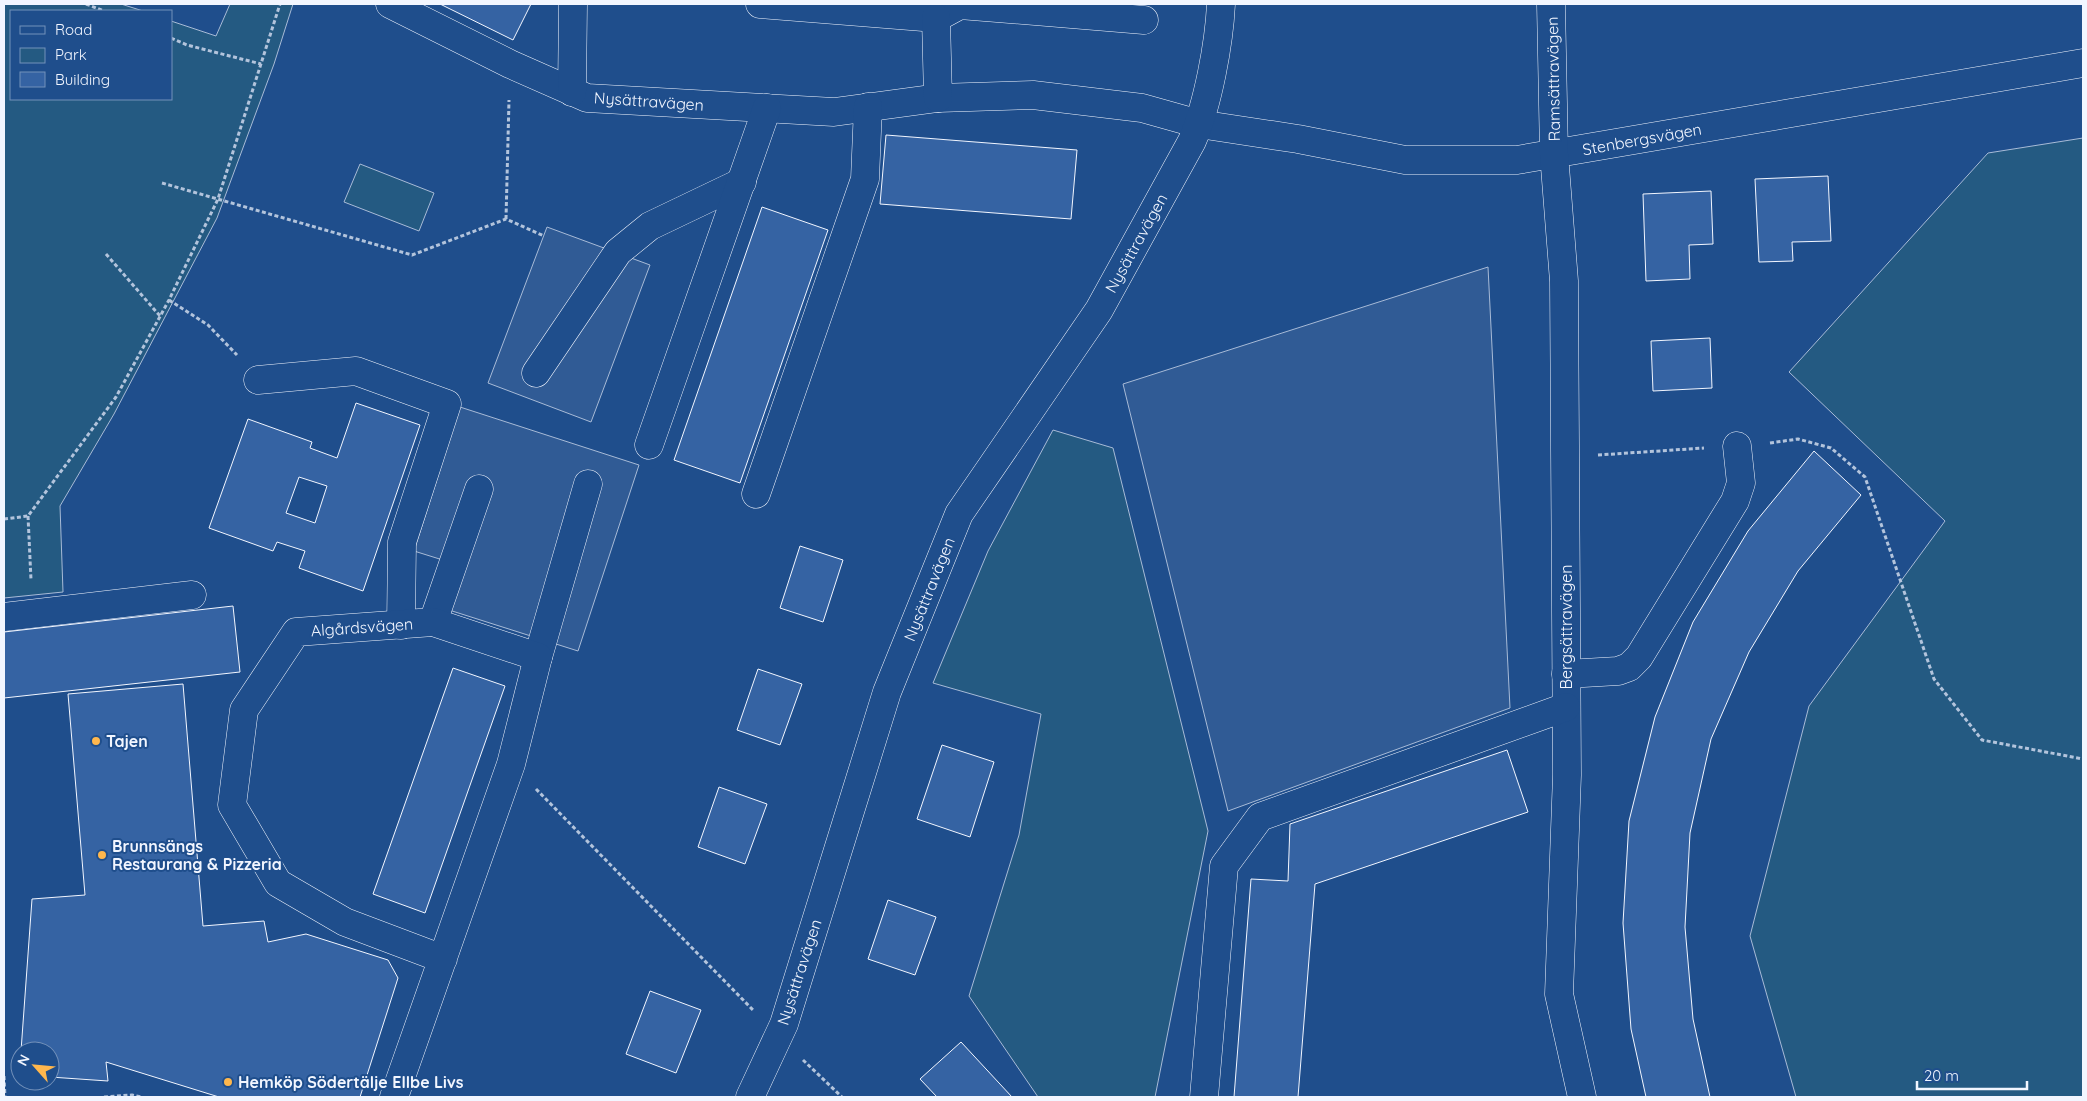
<svg xmlns="http://www.w3.org/2000/svg" width="2087" height="1101" font-family="Quicksand,sans-serif">
	<style>
		.green { fill: #245a82; stroke: #a8bbd7 }
		.parking { fill: #305b95; stroke: #a8bbd7 }
		.building { fill: #3563a3; stroke: #f2f6ff; fill-rule: evenodd }
		.lines { fill: none; stroke-linecap: round; stroke-linejoin: round }
		.minor-casing { stroke: #f2f6ff; stroke-width: 29 }
		.path { stroke: #b3c4dc; stroke-width: 3; stroke-dasharray: 4 2.5; stroke-linecap: butt }
		.minor { stroke: #1f4e8c; stroke-width: 28 }
		.poi-dot { fill: #ffb74d; stroke: #1f4e8c; stroke-width: 2 }
		.labels { text-anchor: middle; stroke-width: 4; stroke-linejoin: round; paint-order: stroke }
		.street-label { font-size: 16px; fill: #f2f6ff; stroke: #1f4e8c }
		.poi-label { font-size: 16px; font-weight: bold; fill: #f2f6ff; stroke: #1f4e8c; text-anchor: start }
	</style>
	<rect width="100%" height="100%" fill="#1f4e8c"/>
	<!-- green -->
	<g class="green">
		<path d="M4,4H121L143,11H11V99H171V21L216,36L230,4H293L274,64L217,218L114,414L60,506L63,592L4,598Z"/>
		<path d="M2083,138V1097H1796L1750,936L1809,706L1945,521L1789,372L1988,153Z"/>
		<path d="M360,164L434,193L419,231L344,202Z"/>
		<path d="M1053,430L1113,448L1208,831L1155,1097H1038L969,996L1019,835L1041,714L933,683L988,551Z"/>
	</g>
	<!-- parking -->
	<g class="parking">
		<path d="M547,227L650,265L591,422L488,383Z"/>
		<path d="M1488,267L1510,708L1228,811L1123,384Z"/>
		<path d="M460,407L639,465L578,651L449,610L462,566L414,551Z"/>
	</g>
	<!-- building -->
	<g class="building">
		<path d="M440,4H531L513,40Z"/>
		<path d="M886,135L1077,150L1071,219L880,204Z"/>
		<path d="M1828,176L1831,241L1792,242L1793,261L1759,262L1755,179Z"/>
		<path d="M1711,191L1713,244L1689,245L1690,279L1646,281L1643,194Z"/>
		<path d="M762,207L828,230L740,483L674,460Z"/>
		<path d="M1710,338L1712,388L1653,391L1651,341Z"/>
		<path d="M356,403L420,425L363,591L299,568L305,551L277,542L273,551L209,528L248,419L312,442L310,448L337,458ZM299,477L327,486L315,523L286,513Z"/>
		<path d="M1814,451L1861,495L1798,571L1749,652L1711,739L1690,833L1685,927L1693,1019L1710,1097H1646L1631,1029L1623,923L1629,821L1655,717L1693,622L1748,531Z"/>
		<path d="M800,546L843,560L823,622L780,608Z"/>
		<path d="M233,606L240,672L4,698V632Z"/>
		<path d="M453,668L505,686L425,913L373,894Z"/>
		<path d="M758,669L802,684L780,745L737,730Z"/>
		<path d="M183,684L203,926L264,921L268,942L306,934L388,960L398,978L360,1097H219L106,1062L108,1081L50,1077V1051H21L32,899L85,895L68,694Z"/>
		<path d="M942,745L994,762L970,837L917,819Z"/>
		<path d="M1507,750L1528,812L1315,884L1298,1097H1234L1251,879L1288,881L1290,824Z"/>
		<path d="M719,787L767,804L745,864L698,847Z"/>
		<path d="M888,900L936,917L915,975L868,959Z"/>
		<path d="M650,991L701,1010L676,1073L626,1054Z"/>
		<path d="M961,1042L1012,1097H937L920,1079Z"/>
	</g>
	<g class="lines">
		<!-- minor casing -->
		<g class="minor-casing">
			<g id="minor">
				<path d="M390,4L510,64L587,98L834,112L938,98L1033,95L1142,108L1199,124L1298,139L1405,160H1517L2083,63"/>
				<path d="M760,4L936,18L960,5L1144,20"/>
				<path d="M1551,4L1554,154L1564,281L1567,775L1559,994L1582,1097"/>
				<path d="M936,18L938,98"/>
				<path d="M572,92L573,4"/>
				<path d="M536,373L618,252L650,226L742,182"/>
				<path d="M258,380L356,371L447,404L402,542L401,625"/>
				<path d="M649,445L767,108"/>
				<path d="M756,494L865,179L868,107"/>
				<path d="M4,617L192,595"/>
				<path d="M433,622L479,489"/>
				<path d="M538,657L588,484"/>
				<path d="M1566,674L1618,671L1629,667L1639,657L1735,501L1741,483L1737,446"/>
				<path d="M394,1097L511,764L538,657L433,622L296,632L244,710L232,805L278,883L345,922L443,959"/>
				<path d="M750,1097L784,1024L887,692L959,514L1099,310L1192,141C1208,104 1219,44 1221,4"/>
				<path d="M1204,1097L1224,866L1260,817L1566,707"/>
			</g>
		</g>
		<!-- path -->
		<g class="path">
			<path d="M86,4L104,11"/>
			<path d="M171,38L187,45L261,64"/>
			<path d="M162,183L412,255L506,219L544,236"/>
			<path d="M506,219L509,100"/>
			<path d="M106,254L160,316"/>
			<path d="M169,300L208,325L237,355"/>
			<path d="M1770,443L1798,439L1831,448L1865,477L1934,679L1982,740L2083,759"/>
			<path d="M1598,455L1704,448"/>
			<path d="M28,516L31,580"/>
			<path d="M4,519L28,516L116,397L169,300L218,199L280,4"/>
			<path d="M536,789L754,1011"/>
			<path d="M803,1060L842,1097"/>
			<path d="M4,1076L5,1097"/>
			<path d="M104,1097L132,1095L141,1097"/>
		</g>
		<!-- minor -->
		<use href="#minor" class="minor"/>
	</g>
	<!-- markers -->
	<g class="poi-dot">
		<circle cx="96" cy="741" r="5"/>
		<circle cx="102" cy="855" r="5"/>
		<circle cx="228" cy="1082" r="5"/>
	</g>
	<g class="labels">
		<!-- street labels -->
		<g class="street-label">
			<text transform="translate(1553 79) rotate(-91)" y="6">Ramsättravägen</text>
			<text transform="translate(649 101) rotate(4)" y="6">Nysättravägen</text>
			<text transform="translate(1642 139) rotate(-10)" y="6">Stenbergsvägen</text>
			<text transform="translate(1136 243) rotate(-61)" y="6">Nysättravägen</text>
			<text transform="translate(929 589) rotate(-68)" y="6">Nysättravägen</text>
			<text transform="translate(362 627) rotate(-4)" y="6">Algårdsvägen</text>
			<text transform="translate(1566 627) rotate(-90)" y="6">Bergsättravägen</text>
			<text transform="translate(799 972) rotate(-72)" y="6">Nysättravägen</text>
		</g>
		<!-- poi labels -->
		<g class="poi-label">
			<text x="106" y="747">Tajen</text>
			<text x="112" y="852">Brunnsängs<tspan x="112" dy="18">Restaurang &amp; Pizzeria</tspan></text>
			<text x="238" y="1088">Hemköp Södertälje Ellbe Livs</text>
		</g>
	</g>
	<!-- border -->
	<rect width="2087" height="1101" fill="none" stroke="#f2f6ff" stroke-width="10"/>
	<!-- legend -->
	<rect x="10" y="10" width="162" height="90" fill="#1f4e8c" stroke="#7391ba"/>
	<rect x="20" y="26" width="25" height="8" fill="#1f4e8c" stroke="#7391ba"/>
	<text x="55" y="35" font-size="15" fill="#f2f6ff">Road</text>
	<rect x="20" y="48" width="25" height="15" fill="#245a82" stroke="#7391ba"/>
	<text x="55" y="60" font-size="15" fill="#f2f6ff">Park</text>
	<rect x="20" y="72" width="25" height="15" fill="#3563a3" stroke="#7391ba"/>
	<text x="55" y="85" font-size="15" fill="#f2f6ff">Building</text>
	<!-- north arrow -->
	<g transform="translate(35 1066) rotate(297)"><circle r="24" fill="#1f4e8c" stroke="#7391ba"/>
	<path d="M0-4L9 19L0 12L-9 19Z" fill="#ffb74d"/>
	<text y="-8" font-size="14" font-weight="bold" text-anchor="middle" fill="#f2f6ff">N</text>
	</g>
	<!-- scale -->
	<path d="M1917 1081v8h110v-8" fill="none" stroke="#f2f6ff" stroke-width="2.5"/>
	<text x="1924" y="1081" font-size="15" fill="#f2f6ff" stroke="#1f4e8c" stroke-width="4" paint-order="stroke">20 m</text>
</svg>
